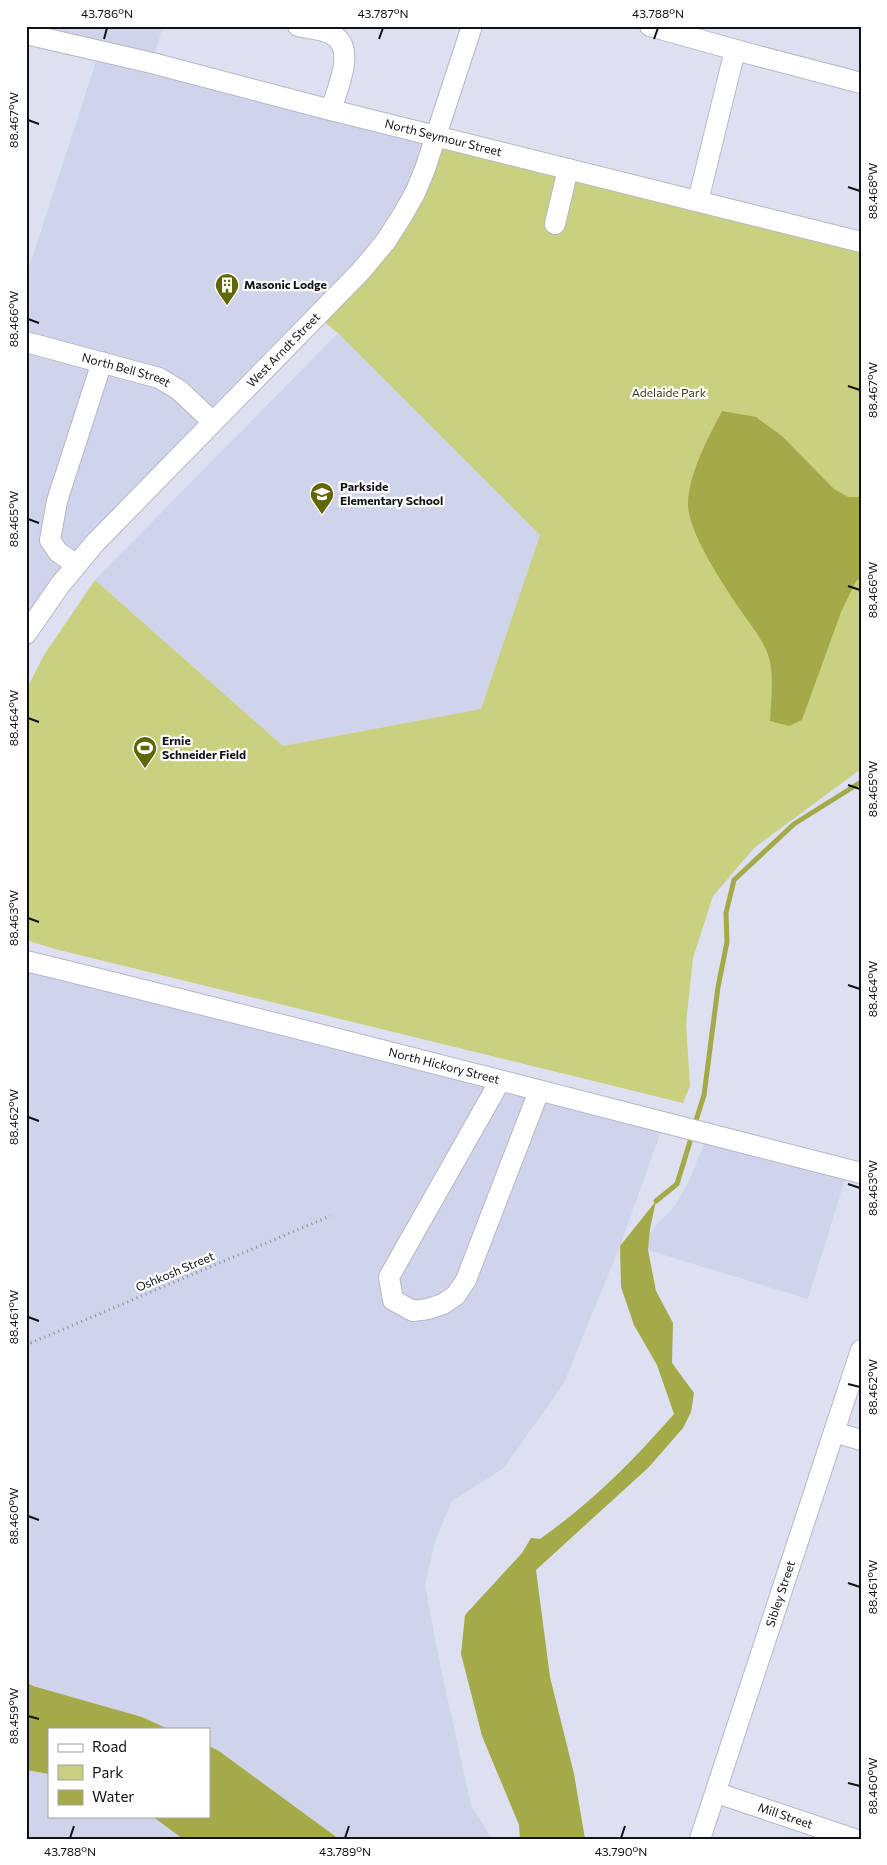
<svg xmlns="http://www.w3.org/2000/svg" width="887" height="1865" font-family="Commissioner,sans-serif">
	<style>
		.built { fill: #d0d4eb }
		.green { fill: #c9d080 }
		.water { fill: #a4aa47 }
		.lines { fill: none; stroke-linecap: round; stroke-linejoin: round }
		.stream { stroke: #a4aa47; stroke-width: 5 }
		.minor-casing { stroke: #b4b7c7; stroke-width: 22 }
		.path { stroke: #898c97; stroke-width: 3; stroke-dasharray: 1 4; stroke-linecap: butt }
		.minor { stroke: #fff; stroke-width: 20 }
		.ticks { fill: none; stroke: #111217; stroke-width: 2 }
		.labels { text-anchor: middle; stroke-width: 4.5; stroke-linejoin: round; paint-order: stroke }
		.street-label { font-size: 12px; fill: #111217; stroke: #fff }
		.poi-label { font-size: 12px; font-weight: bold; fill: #111217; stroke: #fff; text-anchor: start }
		.park-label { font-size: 12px; fill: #393c12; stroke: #fff }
		.neatline { fill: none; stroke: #111217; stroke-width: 2 }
		.ticks-label { font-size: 12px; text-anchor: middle; fill: #111217 }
	</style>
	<rect width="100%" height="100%" fill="#dde0f0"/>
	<!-- built -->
	<g class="built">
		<path d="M26,26H163L152,63L436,136L402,216L173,464L26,634V277L99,52Z"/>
		<path d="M338,333L540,535L481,709L283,746L95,580Z"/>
		<path d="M26,961L664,1123L620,1246L564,1383L504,1468L452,1501L436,1538L425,1585L440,1664L471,1805L492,1839H339L219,1751L209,1746V1729H168L142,1717L33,1686L26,1682Z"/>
		<path d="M708,1134L848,1170L808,1299L648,1250L649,1236L658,1223L672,1210L688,1183Z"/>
		<path d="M26,1770L49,1774V1816H152L183,1839H26Z"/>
	</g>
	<!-- green -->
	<path class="green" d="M436,136L861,242V769L754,848L713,896L693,958L686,1024L690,1086L683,1103L55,949L26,940V690L44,655L95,580L283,746L481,709L540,535L338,333L317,316L361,271Z"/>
	<!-- water -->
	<g class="water">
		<path d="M722,411L756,417L782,436L834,489L848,497H861V578L856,581L841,612L802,720L789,726L770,721C771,704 773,685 771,668C769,647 753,628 741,611C725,587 687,532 688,503C689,473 708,438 722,411Z"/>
		<path d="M656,1201L650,1229L648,1250L656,1291L673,1323L672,1363L694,1393L691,1412L683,1428L649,1467L536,1570L550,1677L574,1774L585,1839H520L519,1825L482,1736L461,1654L465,1615L522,1553L531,1538L540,1539C591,1503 633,1461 674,1414L657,1365L634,1325L621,1287L620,1246Z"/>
		<path d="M26,1682L33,1686L142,1717L168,1729H49V1774L26,1770Z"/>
		<path d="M209,1746L219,1751L339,1839H183L152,1816H209Z"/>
	</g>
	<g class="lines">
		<!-- stream -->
		<g class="stream">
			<path d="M694,1127L704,1095L718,987L727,942L726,913L734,880L794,824L861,782"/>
			<path d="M656,1201L677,1184L692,1135"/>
		</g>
		<!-- minor casing -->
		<g class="minor-casing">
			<g id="minor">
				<path d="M298,26C308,29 320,29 329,33C359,45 337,88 331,110"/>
				<path d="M650,26L743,52L861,83"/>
				<path id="s1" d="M26,34L152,63L323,108L861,242"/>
				<path d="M698,201L735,50"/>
				<path d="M555,224L568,169"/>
				<path id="s2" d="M26,342L159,378L179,390L213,422"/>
				<path d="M77,565L58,552L50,540L57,501L102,362"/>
				<path id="s3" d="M26,634L60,585L94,544L361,271L386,241L402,216L415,193L425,169L472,26"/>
				<path id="s4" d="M26,961C305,1029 583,1102 861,1173"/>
				<path d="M500,1081L389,1277L393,1300L413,1311L428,1309L443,1304L456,1295L466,1280L539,1091"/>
				<path d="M834,1432L861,1440"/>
				<path id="s5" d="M717,1793L854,1839"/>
				<path id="s6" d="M700,1839L861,1350"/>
			</g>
		</g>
		<!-- path -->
		<path class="path" d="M26,1345L330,1216"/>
		<!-- minor -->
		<use href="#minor" class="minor"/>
	</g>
	<!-- ticks -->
	<path class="ticks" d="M104,39L107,28M379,39L383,28M654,39L658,28M28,120L39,124M848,187L860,191M28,319L39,323M848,386L860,390M28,519L39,523M848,586L860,590M28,718L39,722M848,785L860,789M28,918L39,922M848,985L860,989M28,1117L39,1121M848,1184L860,1188M28,1317L39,1321M848,1384L860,1387M28,1516L39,1520M848,1583L860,1587M28,1716L39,1719M848,1783L860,1786M70,1838L74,1826M345,1838L349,1826M621,1838L625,1826"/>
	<!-- icons -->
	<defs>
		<g id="building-pin" transform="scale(1.25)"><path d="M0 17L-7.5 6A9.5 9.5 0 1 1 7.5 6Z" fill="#616602" stroke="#fff"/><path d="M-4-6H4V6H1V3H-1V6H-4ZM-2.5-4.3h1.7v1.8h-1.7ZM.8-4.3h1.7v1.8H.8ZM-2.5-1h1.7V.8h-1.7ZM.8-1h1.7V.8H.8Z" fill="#fff"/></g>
		<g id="school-pin" transform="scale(1.25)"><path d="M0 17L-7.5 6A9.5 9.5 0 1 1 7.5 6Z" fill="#616602" stroke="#fff"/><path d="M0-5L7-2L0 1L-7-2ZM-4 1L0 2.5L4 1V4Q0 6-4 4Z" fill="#fff"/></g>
		<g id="stadium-pin" transform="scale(1.25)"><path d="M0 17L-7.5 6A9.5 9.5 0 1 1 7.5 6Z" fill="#616602" stroke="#fff"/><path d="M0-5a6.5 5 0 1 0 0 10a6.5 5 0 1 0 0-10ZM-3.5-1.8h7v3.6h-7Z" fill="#fff"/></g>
	</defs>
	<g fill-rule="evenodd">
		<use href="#building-pin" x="227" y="285"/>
		<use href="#school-pin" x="322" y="494"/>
		<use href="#stadium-pin" x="145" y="748"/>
	</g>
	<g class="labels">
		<!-- street labels -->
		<g class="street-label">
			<text dy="4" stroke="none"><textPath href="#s1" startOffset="430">North Seymour Street</textPath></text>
			<text dy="4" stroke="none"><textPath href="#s3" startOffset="384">West Arndt Street</textPath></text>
			<text dy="4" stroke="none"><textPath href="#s2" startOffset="104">North Bell Street</textPath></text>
			<text dy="4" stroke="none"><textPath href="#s4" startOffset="431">North Hickory Street</textPath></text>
			<text transform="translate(175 1272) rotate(-23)" y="4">Oshkosh Street</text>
			<text dy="4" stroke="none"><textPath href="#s6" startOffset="258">Sibley Street</textPath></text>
			<text dy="4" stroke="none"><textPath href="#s5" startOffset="72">Mill Street</textPath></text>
		</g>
		<!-- poi labels -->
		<g class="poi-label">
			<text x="244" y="289">Masonic Lodge</text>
			<text x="340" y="491">Parkside<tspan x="340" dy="14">Elementary School</tspan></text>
			<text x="162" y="745">Ernie<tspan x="162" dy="14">Schneider Field</tspan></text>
		</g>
		<!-- park labels -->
		<g class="park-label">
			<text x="669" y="397">Adelaide Park</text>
		</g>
	</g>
	<!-- border -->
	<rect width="887" height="1865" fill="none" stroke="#ffffff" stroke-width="55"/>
	<!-- legend -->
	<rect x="48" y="1728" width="162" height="90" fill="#ffffff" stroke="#a0a0a2"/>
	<rect x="58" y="1744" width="25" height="8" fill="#ffffff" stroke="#a0a0a2"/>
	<text x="92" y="1752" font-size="15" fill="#111217">Road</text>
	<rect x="58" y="1765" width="25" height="15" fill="#c9d080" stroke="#a0a0a2"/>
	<text x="92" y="1778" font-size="15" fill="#111217">Park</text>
	<rect x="58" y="1790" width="25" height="15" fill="#a4aa47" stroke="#a0a0a2"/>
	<text x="92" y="1802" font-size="15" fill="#111217">Water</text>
	<rect x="28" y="28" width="832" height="1810" class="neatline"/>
	<g class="ticks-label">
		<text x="107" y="18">43.786°N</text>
		<text x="383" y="18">43.787°N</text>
		<text x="658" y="18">43.788°N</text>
		<text transform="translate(14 120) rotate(-90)" y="4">88.467°W</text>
		<text transform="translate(873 191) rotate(-90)" y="4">88.468°W</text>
		<text transform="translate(14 319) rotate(-90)" y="4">88.466°W</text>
		<text transform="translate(873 390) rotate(-90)" y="4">88.467°W</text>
		<text transform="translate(14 519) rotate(-90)" y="4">88.465°W</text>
		<text transform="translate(873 590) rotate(-90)" y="4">88.466°W</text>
		<text transform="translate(14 718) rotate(-90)" y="4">88.464°W</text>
		<text transform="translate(873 789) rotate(-90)" y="4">88.465°W</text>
		<text transform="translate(14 918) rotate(-90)" y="4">88.463°W</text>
		<text transform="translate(873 989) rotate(-90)" y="4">88.464°W</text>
		<text transform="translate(14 1117) rotate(-90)" y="4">88.462°W</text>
		<text transform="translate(873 1188) rotate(-90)" y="4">88.463°W</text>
		<text transform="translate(14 1317) rotate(-90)" y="4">88.461°W</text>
		<text transform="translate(873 1387) rotate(-90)" y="4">88.462°W</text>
		<text transform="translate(14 1516) rotate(-90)" y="4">88.460°W</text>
		<text transform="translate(873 1587) rotate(-90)" y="4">88.461°W</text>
		<text transform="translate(14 1716) rotate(-90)" y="4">88.459°W</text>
		<text transform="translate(873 1786) rotate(-90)" y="4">88.460°W</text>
		<text x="70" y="1856">43.788°N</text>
		<text x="345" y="1856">43.789°N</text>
		<text x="621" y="1856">43.790°N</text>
	</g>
</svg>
